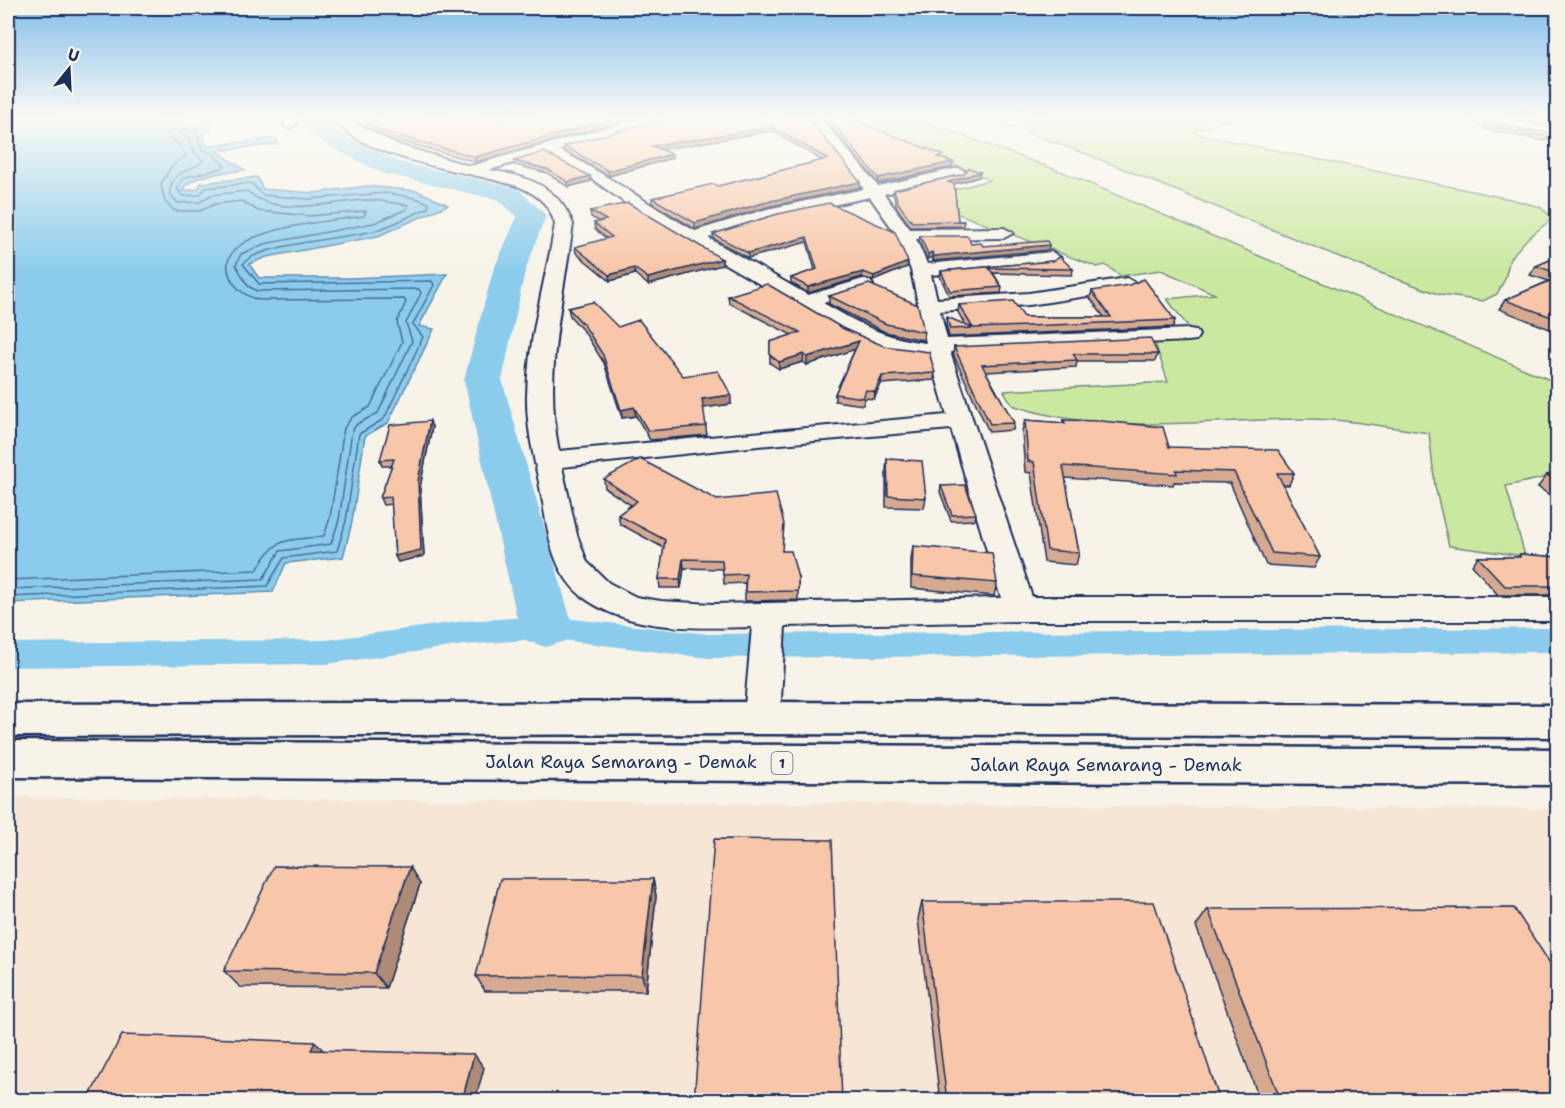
<svg xmlns="http://www.w3.org/2000/svg" width="1565" height="1108" font-family="'Shantell Sans',sans-serif">
	<style>
		.built { fill: #f7e6d5 }
		.green { fill: #cae89f; stroke: #728c7e; stroke-width: 1.5 }
		.water { fill: #8bccec; stroke: #5e8db3; stroke-width: 1.5 }
		.lines { fill: none; stroke-linecap: round; stroke-linejoin: round }
		.shore { stroke: #486e97; stroke-width: 1.5 }
		.canal { fill: #8bccec; fill-rule: evenodd }
		.river { fill: #8bccec; fill-rule: evenodd }
		.minor-casing { stroke: #1b2f5e; stroke-width: 4 }
		.highway-casing { stroke: #1b2f5e; stroke-width: 5 }
		.minor { fill: #f7f3e8; fill-rule: evenodd }
		.highway { fill: #f7f3e8; fill-rule: evenodd }
		.wall { fill: #d5aa90; stroke: #1b2f5e; stroke-width: 1.5 }
		.shaded-wall { fill: #ae8b76; stroke: #1b2f5e; stroke-width: 1.5 }
		.building { fill: #f8c6a8; stroke: #1b2f5e; stroke-width: 1.5 }
		.labels { text-anchor: middle; stroke-width: 4.5; stroke-linejoin: round; paint-order: stroke }
		.shield { fill: #f7f3e8; stroke: #5d6a87; stroke-width: 1.5 }
		.shield-label { font-size: 14px; font-weight: bold; fill: #1b2f5e }
		.near-street-label { font-size: 18px; fill: #1b2f5e; stroke: #f7f3e8 }
	</style>
	<rect width="100%" height="100%" fill="#f7f3e8"/>
	<filter id="ink" filterUnits="userSpaceOnUse"><feTurbulence type="fractalNoise" baseFrequency=".0167" numOctaves="2"/><feDisplacementMap in="SourceGraphic" scale="12" xChannelSelector="R" yChannelSelector="G"/><feConvolveMatrix kernelMatrix="1 2 1 2 8 2 1 2 1" color-interpolation-filters="sRGB"/></filter>
	<g filter="url(#ink)">
		<!-- built -->
		<path class="built" d="M8,797L1557,809V1100H8Z"/>
		<!-- green -->
		<g class="green">
			<path d="M845,117H912L1065,173L1557,383V475L1506,486L1525,556L1449,546L1435,486L1429,433C1388,427 1347,419 1306,419C1209,419 1106,437 1012,405L1004,391L1168,382L1154,340L1196,337L1167,299L1215,294L1161,270L1121,276L1105,265L1097,267L919,199L990,180L883,134L844,142L838,137L874,131Z"/>
			<path d="M983,117H1237L1194,131L1202,135L1510,199L1540,207L1553,218L1527,239L1510,258L1505,279L1497,294L1483,301L1441,295L1364,267L1089,155Z"/>
		</g>
		<!-- water -->
		<path class="water" d="M8,117H180L185,124L210,121V131L202,133L207,146L276,138L278,144L217,151L245,170C226,173 191,173 182,191L198,189L201,183L257,177L263,189L313,193L367,186L418,191L448,205L378,236L267,257L249,264L259,278H351L447,274L419,326L434,329L388,423L365,436L352,522L343,557L286,563L273,592L8,603Z"/>
		<g class="lines">
			<!-- shore -->
			<g class="shore">
				<path d="M8,580L257,570C277,534 286,542 324,536L330,518L344,428L352,417L370,407L402,342L397,322L406,302L404,299L259,300C245,296 234,288 229,274C213,227 335,221 364,216L366,211L310,216L258,211L242,201L215,204L200,211H175L165,202L161,184L171,167L186,156C179,139 162,138 159,117"/>
				<path d="M8,589L263,579L280,551L331,544L339,520L352,431L357,424L378,413L412,341L406,323L421,293L419,289L257,291L248,286L236,265L241,254L264,244L374,223L407,209L408,205C394,203 379,200 366,200C327,202 279,218 247,191L211,195L200,202L178,203L170,194C170,169 190,173 203,161L195,153L189,138L172,129L168,117"/>
				<path d="M8,597L267,586L284,558L337,551L346,521L359,434L384,419L423,337L413,324L434,285L432,281L259,284L243,264C256,244 350,238 377,230C394,225 411,215 428,208L429,203L415,198L387,193L308,199L263,195L251,183L206,188L199,195L182,196L177,188L183,178L222,168L224,165L212,153L202,150L196,130L182,129L176,117"/>
			</g>
			<!-- canal -->
			<path class="canal" d="M546,616L708,634L1558,628V652L708,658L546,638L465,645L326,664L8,667V643L326,640L465,621Z"/>
			<!-- river -->
			<path class="river" d="M294,117H318L339,133L399,162L517,188L546,215L525,271L502,380L573,627L565,641L546,647L527,641L519,627L464,380L493,271L517,217L499,200L382,173L323,143Z"/>
			<!-- minor casing -->
			<g class="minor-casing">
				<g id="minor">
					<path d="M282,117H295L297,124L290,128L285,127Z"/>
					<path d="M330,117H345L395,144L470,166L616,125L651,117H678L559,150C606,174 649,205 695,231L767,209L864,189L807,117H820L878,186L958,168L963,170L966,173L963,176L884,194L910,229L1004,228L1013,233L1004,238L916,239L927,264L1052,252L1061,258L1052,264L931,275L937,299L1029,293L1127,278L1137,284L1127,290L1029,305L940,311L947,339L1188,329L1196,330L1199,335L1196,340L1188,341L950,352L1032,597H1558V621H1020L785,626L780,718L775,728L762,733L749,728L744,718L752,627C698,628 634,632 587,600C554,577 549,540 543,503C537,468 526,432 527,395C528,337 546,281 555,224C549,204 539,196 520,187C465,169 371,163 330,117ZM545,154L588,176L643,216L845,334L884,351L930,357L947,415L559,451C543,374 563,301 573,224C558,186 527,176 489,170ZM870,197L896,234L911,270L926,343C883,338 860,324 823,303L870,289L873,285L870,281L863,279L808,295L708,238L777,217ZM951,429L1001,598L713,604L661,601L636,597L609,583L587,562L577,535L562,467L758,446Z"/>
					<path d="M1463,117H1493L1558,129V137L1469,121Z"/>
				</g>
			</g>
			<!-- highway casing -->
			<g class="highway-casing">
				<g id="highway">
					<path d="M762,702L1558,705V737L762,734L8,736V704Z"/>
					<path d="M8,741L1558,749V785L8,777Z"/>
				</g>
			</g>
			<!-- minor -->
			<use href="#minor" class="minor"/>
			<!-- highway -->
			<use href="#highway" class="highway"/>
		</g>
		<!-- wall -->
		<g class="wall">
			<path d="M387,117H639L615,123L476,162L386,137L367,128L365,123Z"/>
			<path d="M808,117L860,187L767,207L695,229L652,203V198L718,186L822,160L772,131L661,149L672,158L609,176L565,151L564,146Z"/>
			<path d="M823,117H846L943,159L952,167L878,183Z"/>
			<path d="M1508,117H1556L1557,119V121L1555,126Z"/>
			<path d="M1485,125L1552,134L1546,141L1483,129Z"/>
			<path d="M514,161L591,181L568,187L547,173L515,165Z"/>
			<path d="M964,174L979,177L954,184L958,221H964L963,226L911,227L897,208L893,194L894,190Z"/>
			<path d="M590,211L722,259V265L648,285L635,274L610,281L576,253L575,247L607,239L595,229L594,223L600,222L591,217Z"/>
			<path d="M778,214L908,262L907,267L873,281L862,277L808,293L791,283V278L815,270L807,242L748,258L714,239L713,234Z"/>
			<path d="M920,236L983,246L1048,250L933,261L932,257L927,259L919,241Z"/>
			<path d="M1557,236V248L1550,246L1556,237Z"/>
			<path d="M1557,257V332L1499,309L1505,300L1549,281L1530,275L1536,266Z"/>
			<path d="M1053,261L1073,269L1072,275L993,273L1002,287L1001,293L949,296L940,276L941,271Z"/>
			<path d="M1092,291L1175,320L1173,327L949,337L946,324L947,317L965,325L958,312L959,305L1024,317H1104L1090,298Z"/>
			<path d="M728,296L844,329L935,373L934,380L881,384L874,399L865,398L863,405L835,401V394L855,349L807,365L803,362L779,369L770,363V342L792,335L729,303Z"/>
			<path d="M829,296L924,332L923,340L885,332L829,304Z"/>
			<path d="M568,308L618,327L683,376L731,404L703,408L707,435L650,440L636,416L622,418L604,363L585,333L570,316Z"/>
			<path d="M954,347L1158,354L1155,361H1077L1076,367L986,372L1014,423L1013,430L989,432L953,354Z"/>
			<path d="M1025,420L1063,423V420L1169,447L1294,473L1289,485H1283L1320,557L1314,568L1266,565L1230,483L1174,482L1173,485L1065,478L1079,553L1076,565L1044,562L1031,473L1025,472L1022,431Z"/>
			<path d="M432,427L420,487L424,556L398,562L395,556L392,504L383,505L380,498L392,466H382L380,460Z"/>
			<path d="M887,459L926,498L924,508L886,507V470Z"/>
			<path d="M1557,473V500L1538,487L1547,475Z"/>
			<path d="M604,479L783,551L798,578V600L745,601V583L724,584L723,569L684,568L681,588H660L659,579L664,548L620,524L618,515L631,505L605,488Z"/>
			<path d="M941,486L976,514L975,520L951,521L940,492Z"/>
			<path d="M913,546L997,583L994,596L911,588V559Z"/>
			<path d="M1520,554L1557,557V591L1554,595H1498L1472,565L1478,557H1518Z"/>
			<path d="M653,879L656,896L646,991H485L476,976Z"/>
			<path d="M420,884L386,988L240,987L224,971Z"/>
			<path d="M922,902L1220,1101H940L918,919Z"/>
			<path d="M1208,909L1557,1101H1260L1196,926Z"/>
		</g>
		<!-- shaded-wall -->
		<g class="shaded-wall">
			<path d="M620,117H639L615,123L476,162L475,157Z"/>
			<path d="M772,127V131L653,151L652,146Z"/>
			<path d="M672,154V158L609,176L608,171Z"/>
			<path d="M953,162L952,167L878,183V178Z"/>
			<path d="M980,172L979,177L947,186L948,182Z"/>
			<path d="M590,176L591,181L568,187V182Z"/>
			<path d="M860,182V187L767,207L695,229V223L766,202Z"/>
			<path d="M807,237V242L748,258V253Z"/>
			<path d="M1049,245L1048,250L933,261L934,256Z"/>
			<path d="M932,252V257L927,259L928,254Z"/>
			<path d="M722,259V265L648,285V278Z"/>
			<path d="M908,262L907,267L873,281L874,276Z"/>
			<path d="M634,268L635,274L610,281L609,275Z"/>
			<path d="M863,272L862,277L808,293V287Z"/>
			<path d="M859,341V348L807,365V357Z"/>
			<path d="M804,354L803,362L779,369V362Z"/>
			<path d="M882,376L881,384L874,399L875,392Z"/>
			<path d="M731,395V404L703,408L702,399Z"/>
			<path d="M634,407L636,416L622,418L621,410Z"/>
			<path d="M430,421L432,427L420,487L424,556L398,562L395,556L418,481Z"/>
			<path d="M683,559L684,568L681,588L680,579Z"/>
			<path d="M410,867L420,884L386,988L374,973Z"/>
			<path d="M653,879L656,896L646,991L642,975Z"/>
			<path d="M315,1042L329,1056L311,1050Z"/>
			<path d="M474,1054L484,1068L475,1101H462Z"/>
		</g>
		<!-- building -->
		<g class="building">
			<path d="M387,117H620L475,157L385,132L365,123Z"/>
			<path d="M669,117H808L860,182L766,202L695,223L652,198L713,184L718,186L828,159L772,127L652,146L672,154L608,171L564,146Z"/>
			<path d="M827,117H846L943,155L937,157L953,162L878,178Z"/>
			<path d="M1488,122L1552,134L1548,137L1485,125Z"/>
			<path d="M544,152L590,176L568,182L547,169L514,161Z"/>
			<path d="M969,168L980,172L948,182L954,184L958,221H964L912,222L898,203L894,190L964,174Z"/>
			<path d="M628,203L722,259L648,278L634,268L609,275L575,247L612,237L594,223L606,220L590,211Z"/>
			<path d="M829,203L895,232L908,262L874,276L863,272L808,287L791,278L817,269L807,237L748,253L713,234L778,214Z"/>
			<path d="M920,236H968L971,244L981,243L983,246L1047,241L1049,245L934,256L932,252L928,254Z"/>
			<path d="M1060,257L1073,269L989,268L1002,287L950,291L941,271L1053,261Z"/>
			<path d="M1557,257V273L1536,266Z"/>
			<path d="M1557,278V319L1505,300Z"/>
			<path d="M1144,279L1175,320L950,329L947,317L973,328L959,305L1013,301L1024,317H1111L1092,291L1129,285Z"/>
			<path d="M767,284L844,329L884,346L929,352L935,373L882,376L875,392L866,390L863,398L835,394L859,341L807,357L804,354L779,362L770,355V342L800,332L728,296Z"/>
			<path d="M869,284L918,305L924,332L886,324L829,296Z"/>
			<path d="M593,302L618,327L639,320L683,376L718,371L731,395L702,399L706,426L648,431L634,407L621,410L603,355L584,325L568,308Z"/>
			<path d="M1150,338L1158,354H1073L1077,360L982,365L1014,423L990,424L954,347Z"/>
			<path d="M1025,420L1065,423L1063,420L1101,421L1163,427L1169,447L1278,450L1294,473H1277L1320,557L1272,553L1234,472L1176,470L1177,474L1063,466L1079,553L1047,550L1034,462L1028,461Z"/>
			<path d="M430,421L418,481L421,550L395,556L391,497L380,498L394,459L380,460L390,425Z"/>
			<path d="M640,459L717,500L776,494L784,524L782,551H791L798,578V591L745,592L746,574L723,575L722,560L683,559L680,579H659L665,540L618,515L637,501L604,479Z"/>
			<path d="M887,459L922,461L926,498L888,496Z"/>
			<path d="M1557,473V482L1547,475Z"/>
			<path d="M965,485L976,514L952,515L941,486Z"/>
			<path d="M913,546L992,553L997,583L912,576Z"/>
			<path d="M1520,554L1557,557V576L1552,575L1557,582V586H1505L1478,557H1520Z"/>
			<path d="M714,839L832,840L842,1101H694Z"/>
			<path d="M274,866L410,867L374,973L224,971Z"/>
			<path d="M500,879H653L642,975L476,976Z"/>
			<path d="M922,902H1154L1220,1101H947Z"/>
			<path d="M1514,908L1557,974V1101H1281L1208,909Z"/>
			<path d="M122,1035L315,1042L311,1050L474,1054L462,1101H87Z"/>
		</g>
	</g>
	<!-- sky -->
	<linearGradient id="sky" x2="0" y2="1"><stop stop-color="#83beea"/><stop offset="0.43" stop-color="#fbfaf5"/><stop offset="1" stop-color="#fbfaf5" stop-opacity="0"/></linearGradient>
	<rect width="1565" height="273" fill="url(#sky)"/>
	<g class="labels">
		<!-- shield labels -->
		<rect class="shield" x="771.5" y="752" width="21" height="22" rx="4.5"/>
		<g class="shield-label">
			<text x="782" y="768">1</text>
		</g>
		<!-- near-street labels -->
		<g class="near-street-label">
			<text x="621" y="768">Jalan Raya Semarang - Demak</text>
			<text x="1106" y="771">Jalan Raya Semarang - Demak</text>
		</g>
	</g>
	<!-- margin -->
	<rect width="1565" height="1108" fill="none" stroke="#f7f3e8" stroke-width="30"/>
	<rect x="15" y="15" width="1535" height="1078" fill="none" stroke="#1b2f5e" stroke-width="2" filter="url(#ink)"/>
	<!-- north arrow -->
	<g transform="translate(69 69) rotate(18)" stroke="#f7f3e8" stroke-width="4.5" paint-order="stroke">
	<path d="M0-4.5L10 22L0 15L-10 22Z" fill="#1b2f5e"/>
	<text y="-9" font-size="16" font-weight="bold" text-anchor="middle" fill="#1b2f5e">U</text>
	</g>
</svg>
